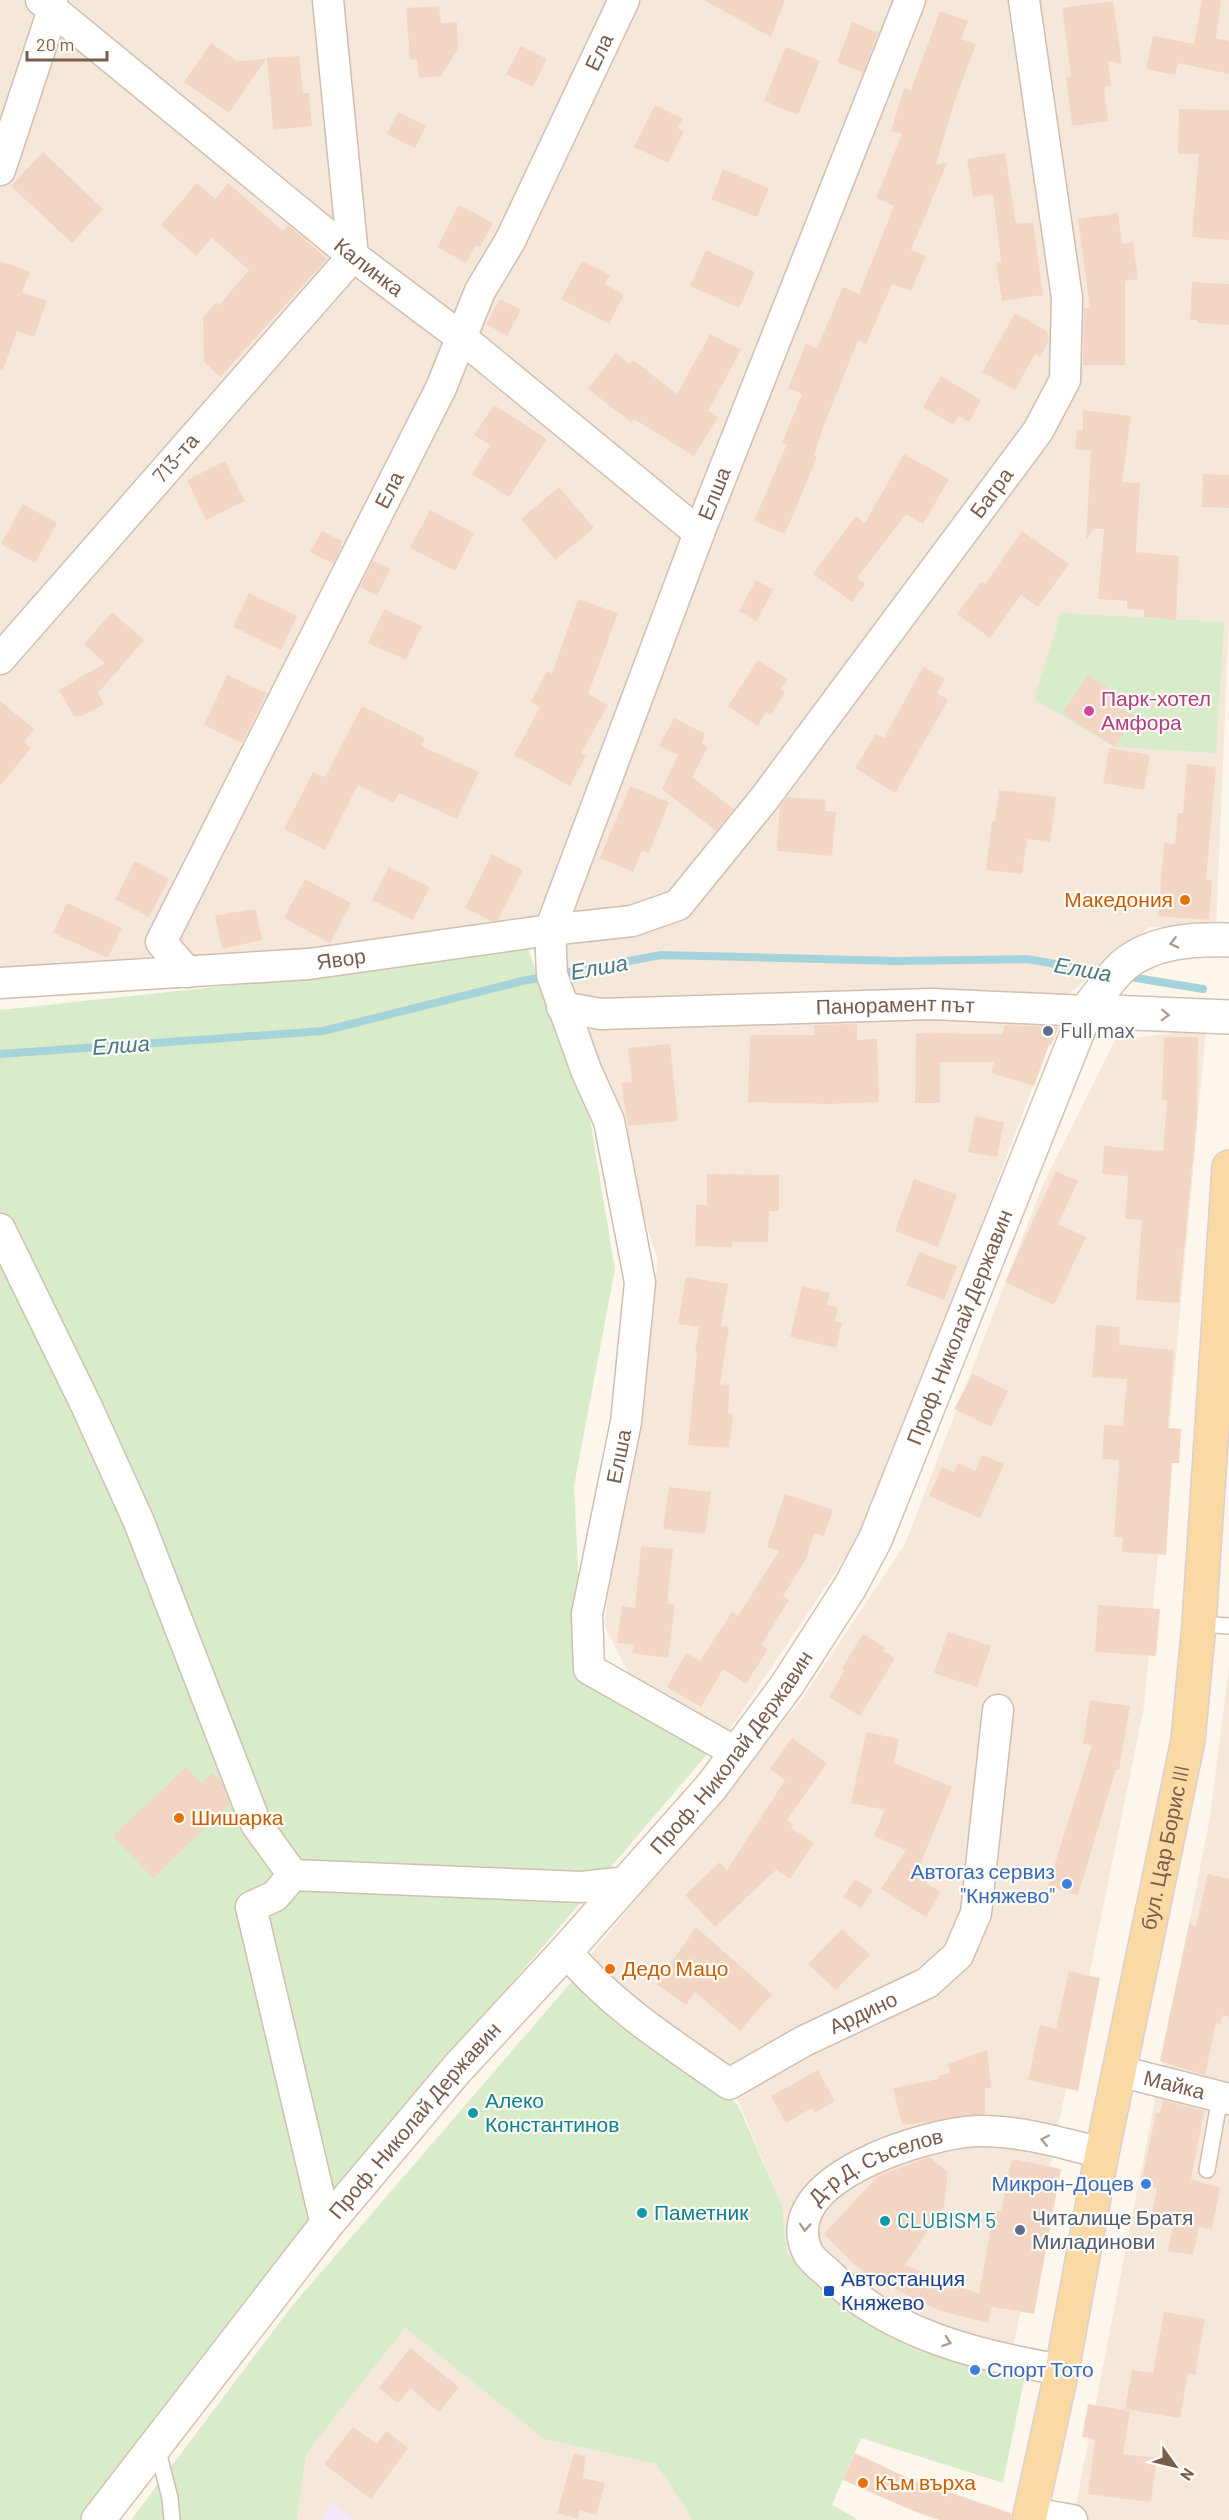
<svg xmlns="http://www.w3.org/2000/svg" width="1229" height="2520" font-family="Barlow,sans-serif">
	<style>
		.residential { fill: #f5e8da }
		.education { fill: #f3e8fa }
		.green { fill: #d8ecc9 }
		.lines { fill: none; stroke-linecap: round; stroke-linejoin: round }
		.stream { stroke: #a5d3da; stroke-width: 8 }
		.building { fill: #f3d5c3 }
		.service-casing { stroke: #d1beb0; stroke-width: 18 }
		.minor-casing { stroke: #d1beb0; stroke-width: 33 }
		.secondary-casing { stroke: #d6c0b0; stroke-width: 36 }
		.primary-casing { stroke: #dad1cd; stroke-width: 36 }
		.service { stroke: #fff; stroke-width: 15 }
		.minor { stroke: #fff; stroke-width: 30 }
		.secondary { stroke: #fff; stroke-width: 33 }
		.primary { stroke: #fbd9a5; stroke-width: 33 }
		.oneway { stroke: #af9d94 }
		.hotel-dot { fill: #d1479c; stroke: #fffaf3; stroke-width: 2 }
		.food-dot { fill: #e8710a; stroke: #fffaf3; stroke-width: 2 }
		.service-dot { fill: #5c6f8a; stroke: #fffaf3; stroke-width: 2 }
		.shop-dot { fill: #3f7fe0; stroke: #fffaf3; stroke-width: 2 }
		.culture-dot { fill: #0f9aa8; stroke: #fffaf3; stroke-width: 2 }
		.transit-dot { fill: #1a4fb4; stroke: #fffaf3; stroke-width: 2 }
		.labels { text-anchor: middle; stroke-width: 4.5; stroke-linejoin: round; paint-order: stroke }
		.street-label { font-size: 21px; fill: #7a5c4d; stroke: #fffaf3 }
		.hotel-label { font-size: 21px; fill: #b23c85; stroke: #fffaf3; text-anchor: start }
		.food-label { font-size: 21px; fill: #c56008; stroke: #fffaf3; text-anchor: start }
		.service-label { font-size: 21px; fill: #4e5e75; stroke: #fffaf3; text-anchor: start }
		.shop-label { font-size: 21px; fill: #366cbe; stroke: #fffaf3; text-anchor: end }
		.culture-label { font-size: 21px; fill: #0d838f; stroke: #fffaf3; text-anchor: start }
		.transit-label { font-size: 21px; fill: #164399; stroke: #fffaf3; text-anchor: start }
		.water-label { font-size: 22px; font-style: italic; fill: #437c86; stroke: #fffaf3 }
	</style>
	<rect width="100%" height="100%" fill="#fdf6ec"/>
	<!-- residential -->
	<g class="residential">
		<path d="M0,0H1229V620L1216,929L1149,927L1067,995L871,1519L726,1735L629,1675L604,1624L658,1260L550,930L0,981Z"/>
		<path d="M1206,1029L1144,1707L1009,2368L918,2351L861,2316L787,2254L782,2205L728,2077L584,1963L802,1699L905,1544L1042,1187L1115,1040Z"/>
		<path d="M1229,1667V2520H1073L1210,1817Z"/>
		<path d="M405,2328L544,2439L656,2464L693,2520H297L306,2454Z"/>
	</g>
	<!-- education -->
	<path class="education" d="M332,2503L355,2520H321Z"/>
	<!-- green -->
	<g class="green">
		<path d="M1061,613L1224,622L1216,753L1115,747L1034,699Z"/>
		<path d="M525,941L589,1113L615,1269L574,1486L583,1672L714,1746L384,2133L81,2520H0V1010L308,977Z"/>
		<path d="M574,1979L738,2105L782,2205L787,2254L861,2316L918,2351L1026,2370L1003,2483L861,2438L832,2505L856,2518L855,2520H693L656,2464L544,2439L405,2328L306,2454L297,2520H131L292,2306Z"/>
	</g>
	<g class="lines">
		<!-- stream -->
		<g class="stream">
			<path d="M1124,976L1203,989"/>
			<path d="M0,1054L323,1031L522,981L661,955L897,961L1027,959L1105,973"/>
		</g>
	</g>
	<!-- building -->
	<g class="building">
		<path d="M704,0H785L771,37Z"/>
		<path d="M1202,0H1221L1216,38L1229,41V74L1178,63L1175,75L1146,69L1153,36L1194,44Z"/>
		<path d="M1113,1L1122,64L1108,61L1111,86L1104,87L1108,121L1072,126L1066,77L1071,76L1062,8Z"/>
		<path d="M439,6L441,23L457,22L458,49L441,76L419,78L417,59L410,60L406,8Z"/>
		<path d="M940,11L968,21L961,39L976,44L954,103L936,164L947,163L911,250L926,256L911,291L892,284L866,344L858,340L824,425L814,455L817,457L785,534L754,521L787,444L782,443L802,394L788,388L806,344L817,348L843,287L859,294L894,206L876,198L902,134L891,131L904,88L911,90Z"/>
		<path d="M852,22L878,33L863,73L837,62Z"/>
		<path d="M211,43L237,61L266,59L229,113L184,82Z"/>
		<path d="M521,46L547,59L533,87L506,74Z"/>
		<path d="M786,47L820,61L798,115L764,101Z"/>
		<path d="M299,56L303,93H309L312,126L273,130L267,58Z"/>
		<path d="M655,105L683,119L678,128L684,131L668,163L634,147Z"/>
		<path d="M1179,109L1229,110V240L1192,237L1199,154H1178Z"/>
		<path d="M398,112L426,126L415,148L387,134Z"/>
		<path d="M43,152L103,209L72,243L11,186Z"/>
		<path d="M1005,153L1016,224L1033,222L1043,295L1002,301L996,262H1001L993,194L973,197L967,159Z"/>
		<path d="M723,169L769,188L757,217L711,199Z"/>
		<path d="M197,183L215,199L228,183L283,231L288,225L327,259L220,377L204,362L203,318L216,302L219,305L249,270L212,238L196,256L161,225Z"/>
		<path d="M459,205L493,223L480,247L476,245L466,263L437,247Z"/>
		<path d="M1118,213L1122,244L1133,242L1138,279L1125,281V365H1083L1084,308H1090L1078,219Z"/>
		<path d="M706,250L755,272L739,308L690,286Z"/>
		<path d="M0,261L30,272L22,292L47,301L34,337L17,331L3,370H0Z"/>
		<path d="M582,261L610,275L605,284L624,295L609,324L561,299Z"/>
		<path d="M1192,282L1229,284V325L1197,323V320H1190Z"/>
		<path d="M500,299L521,310L507,336L486,324Z"/>
		<path d="M1015,313L1047,331L1049,340L1040,357L1035,354L1015,390L982,372Z"/>
		<path d="M710,334L741,350L708,411L718,417L694,456L634,419L631,422L588,389L616,353L629,364L633,360L677,394Z"/>
		<path d="M941,376L981,400L969,422L959,416L953,425L923,407Z"/>
		<path d="M494,405L547,439L509,497L472,474L490,445L474,435Z"/>
		<path d="M1083,410L1131,416L1122,482L1140,483L1136,552L1179,556L1176,620L1144,617V610L1127,609V601L1098,599L1104,529H1094L1086,539L1091,451L1075,449L1077,431L1083,430Z"/>
		<path d="M904,454L949,479L923,524L906,514L857,578L865,584L852,602L813,574L856,516L865,523Z"/>
		<path d="M225,461L245,501L206,520L187,480Z"/>
		<path d="M1203,474L1229,475V508L1202,507Z"/>
		<path d="M559,487L594,528L555,560L521,519Z"/>
		<path d="M23,504L57,523L35,563L1,544Z"/>
		<path d="M430,510L474,533L455,571L410,548Z"/>
		<path d="M322,531L342,541L340,545L342,546L333,564L310,552Z"/>
		<path d="M1022,531L1069,564L1038,607L1021,595L990,638L957,614L981,582L985,584Z"/>
		<path d="M373,561L390,569L377,596L360,587Z"/>
		<path d="M756,580L773,590L757,621L739,611Z"/>
		<path d="M249,593L297,616L281,650L233,627Z"/>
		<path d="M578,599L618,613L588,694L608,705L581,753L586,756L570,786L514,755L540,707L531,702L547,671L552,674Z"/>
		<path d="M384,609L422,626L406,660L368,643Z"/>
		<path d="M112,612L144,640L98,693L104,704L82,716H74L59,690L105,663L84,644Z"/>
		<path d="M758,660L788,679L781,689L785,692L771,715L766,712L758,726L728,706Z"/>
		<path d="M923,667L945,679L937,693L948,700L895,793L855,768L876,734L884,738Z"/>
		<path d="M227,675L267,693L242,743L204,725Z"/>
		<path d="M1088,675L1127,700L1121,708L1135,717L1115,747L1063,713Z"/>
		<path d="M0,701L34,729L24,742L31,748L0,786Z"/>
		<path d="M362,706L425,738L421,746L479,772L457,819L399,793L394,803L358,785L325,850L284,829L313,772L325,777Z"/>
		<path d="M674,718L705,734L701,743L708,747L692,777L734,809L716,831L662,789L678,755L659,746Z"/>
		<path d="M1109,748L1150,755L1144,790L1103,783Z"/>
		<path d="M1187,764L1216,767L1206,880H1212L1209,920L1158,916L1164,843L1175,844L1178,813H1183Z"/>
		<path d="M630,786L669,802L649,853L642,851L633,872L600,858Z"/>
		<path d="M999,790L1056,797L1050,842L1027,839L1022,874L986,870L992,821H995Z"/>
		<path d="M787,797L826,800L825,811L836,812L832,856L777,851L780,806Z"/>
		<path d="M492,854L523,870L498,920L491,921L465,908Z"/>
		<path d="M135,861L169,879L149,917L115,899Z"/>
		<path d="M389,867L430,887L413,920L372,900Z"/>
		<path d="M305,879L351,903L330,943L284,918Z"/>
		<path d="M67,903L122,928L108,958L53,933Z"/>
		<path d="M246,910H256L262,940L222,949L215,916Z"/>
		<path d="M857,1024V1040L877,1039L879,1102L828,1104L748,1102L750,1035H815L814,1025Z"/>
		<path d="M1005,1025L1059,1027L1051,1045H1049L1034,1086L991,1073L994,1062H940V1103H915L916,1033L1002,1034Z"/>
		<path d="M1164,1037H1198L1197,1117L1179,1303L1136,1300L1142,1220L1125,1219L1128,1176L1102,1174L1104,1146L1163,1151L1167,1100H1162Z"/>
		<path d="M670,1044L678,1121L628,1126L621,1083L632,1082L628,1048Z"/>
		<path d="M975,1116L1004,1122L997,1157L968,1152Z"/>
		<path d="M1056,1171L1078,1181L1058,1224L1086,1237L1054,1305L1005,1282Z"/>
		<path d="M707,1174L779,1175V1211H769L768,1242H732V1247L695,1246L696,1205H707Z"/>
		<path d="M914,1179L957,1195L938,1247L895,1231Z"/>
		<path d="M919,1252L957,1266L944,1300L906,1285Z"/>
		<path d="M686,1277L728,1284L721,1326L729,1327L720,1384L730,1385L728,1413L733,1414L729,1448L688,1445L697,1353H695L699,1327L678,1324Z"/>
		<path d="M802,1286L830,1293L827,1304L838,1307L835,1321L842,1323L836,1348L790,1337Z"/>
		<path d="M1096,1325L1120,1327L1119,1345L1174,1350L1168,1428L1181,1429L1179,1463H1172L1166,1555L1122,1552L1123,1537H1114L1119,1460L1102,1459L1104,1425L1123,1426L1127,1379L1092,1377Z"/>
		<path d="M973,1374L1008,1391L991,1427L954,1409Z"/>
		<path d="M982,1455L1004,1464L980,1518L929,1496L942,1467L954,1472L958,1463L975,1471Z"/>
		<path d="M669,1487L711,1492L705,1534L663,1529Z"/>
		<path d="M785,1494L833,1510L824,1536L814,1533L806,1559L783,1596L789,1600L761,1645L768,1649L746,1684L723,1669L701,1707L667,1687L686,1653L700,1661L732,1612L738,1616L779,1551L767,1547Z"/>
		<path d="M641,1546L673,1549L667,1603L675,1605L668,1658L632,1653L634,1645L617,1643L622,1606L635,1608Z"/>
		<path d="M1098,1605L1160,1609L1156,1656L1095,1652Z"/>
		<path d="M948,1632L991,1646L977,1687L934,1673Z"/>
		<path d="M863,1634L885,1647L883,1651L895,1658L860,1716L829,1697L845,1670L842,1668Z"/>
		<path d="M1090,1700L1130,1706L1119,1770L1116,1769L1078,1895L1048,1886L1092,1745L1083,1744Z"/>
		<path d="M866,1732L899,1739L894,1763L952,1787L917,1872L928,1879L926,1883L941,1892L926,1917L881,1889L906,1850L874,1836L885,1810L851,1803Z"/>
		<path d="M792,1738L827,1763L787,1820L793,1824L791,1828L814,1843L790,1879L776,1870L715,1927L685,1895L720,1862L727,1870L785,1780L770,1769Z"/>
		<path d="M186,1767L201,1783L212,1773L222,1783L230,1804L153,1878L113,1836Z"/>
		<path d="M1208,1874L1229,1879V2017L1222,2015L1221,2024L1216,2023L1205,2075L1160,2061L1189,1924L1196,1926Z"/>
		<path d="M855,1879L873,1890L861,1908L843,1897Z"/>
		<path d="M696,1927L772,1994L740,2031L695,1992L686,2005L656,1984Z"/>
		<path d="M842,1929L870,1955L836,1990L808,1964Z"/>
		<path d="M1069,1971L1100,1978L1078,2091L1028,2080L1040,2025L1056,2029Z"/>
		<path d="M987,2050L991,2087L985,2089V2114L902,2125L893,2088L938,2079V2076L950,2073L948,2064Z"/>
		<path d="M818,2070L835,2101L815,2113L812,2108L786,2123L771,2096Z"/>
		<path d="M1163,2100L1204,2111L1191,2179L1220,2188L1212,2229L1199,2227L1193,2255L1168,2251L1173,2227L1150,2222L1157,2188L1141,2185L1156,2113H1160Z"/>
		<path d="M929,2157L948,2172L944,2207L905,2265L979,2294L994,2210L1001,2211L1012,2159L1061,2169L1034,2314L992,2307L988,2323L941,2311L910,2297L891,2286L889,2289L856,2266L824,2234L878,2176Z"/>
		<path d="M1164,2312L1205,2319L1195,2375L1188,2373L1180,2418L1125,2409L1132,2370L1153,2373Z"/>
		<path d="M410,2348L459,2387L439,2412L410,2388L398,2403L379,2388Z"/>
		<path d="M1088,2404L1130,2411L1123,2454L1157,2458L1151,2502L1088,2494L1095,2439L1082,2437Z"/>
		<path d="M353,2427L377,2444L386,2431L408,2448L371,2499L324,2464Z"/>
		<path d="M574,2453L586,2456L583,2478L605,2483L596,2515L579,2510L578,2519L557,2513Z"/>
		<path d="M855,2453L910,2479L1011,2513V2520H939L911,2510L843,2480Z"/>
	</g>
	<g class="lines">
		<!-- service casing -->
		<g class="service-casing">
			<g id="service">
				<path d="M1199,1624L1229,1626"/>
				<path d="M1207,2170L1220,2097"/>
				<path d="M157,2447L170,2498L172,2520"/>
			</g>
		</g>
		<!-- minor casing -->
		<g class="minor-casing">
			<g id="minor">
				<path id="s1" d="M41,0L353,256L462,338L699,533"/>
				<path d="M0,170L53,10L52,0"/>
				<path id="s2" d="M0,659L353,256L328,0"/>
				<path id="s3" d="M187,972L161,942L441,388L480,291L510,241L624,0"/>
				<path id="s4" d="M0,983L309,964L550,930L632,921L678,905L764,799L1038,431L1065,380L1067,298L1024,0"/>
				<path id="s5" d="M562,1007L601,1014L931,1004L1086,1011"/>
				<path d="M0,1229L86,1405L139,1522L256,1824L293,1875"/>
				<path id="s6" d="M737,1753L589,1669L587,1614L626,1422L640,1282L609,1121L586,1070L552,975L550,930L699,533L910,0"/>
				<path d="M293,1875L275,1896L251,1907L326,2225"/>
				<path d="M293,1875L582,1887L627,1882"/>
				<path id="s7" d="M566,1951C611,2006 672,2044 729,2084L804,2041L927,1983L958,1955L976,1913L998,1710"/>
				<path id="s8" d="M1119,2071L1229,2099"/>
				<path id="s9" d="M1062,2370C979,2356 888,2334 827,2272C821,2267 812,2260 808,2253C772,2179 927,2133 977,2131C1019,2130 1062,2143 1102,2153"/>
				<path d="M1031,2513L1072,2520"/>
			</g>
		</g>
		<!-- secondary casing -->
		<g class="secondary-casing">
			<g id="secondary">
				<path d="M1086,1011L1229,1017"/>
				<path id="s10" d="M98,2520L326,2225L457,2069L566,1951L712,1786L787,1685L850,1587L875,1540L1086,1011C1098,996 1110,977 1125,964C1154,941 1194,939 1229,940"/>
			</g>
		</g>
		<!-- primary casing -->
		<g class="primary-casing">
			<g id="primary">
				<path id="s11" d="M1029,2520L1062,2370L1102,2153L1188,1740L1199,1624L1229,1167"/>
			</g>
		</g>
		<!-- service -->
		<use href="#service" class="service"/>
		<!-- minor -->
		<use href="#minor" class="minor"/>
		<!-- secondary -->
		<use href="#secondary" class="secondary"/>
		<!-- primary -->
		<use href="#primary" class="primary"/>
	</g>
	<!-- one-way arrows -->
	<defs><path id="oneway-chevron" d="M-2-3.5L2.5 0L-2 3.5" fill="none" stroke-width="1.6" stroke-linecap="round" stroke-linejoin="round" transform="scale(1.5)"/></defs>
	<g class="oneway">
		<use href="#oneway-chevron" transform="translate(1174 943) rotate(167)"/>
		<use href="#oneway-chevron" transform="translate(1165 1015) rotate(2)"/>
		<use href="#oneway-chevron" transform="translate(1045 2140) rotate(-168)"/>
		<use href="#oneway-chevron" transform="translate(805 2227) rotate(94)"/>
		<use href="#oneway-chevron" transform="translate(947 2342) rotate(19)"/>
	</g>
	<!-- markers -->
	<circle class="hotel-dot" cx="1089" cy="711" r="6"/>
	<g class="food-dot">
		<circle cx="1185" cy="900" r="6"/>
		<circle cx="179" cy="1818" r="6"/>
		<circle cx="610" cy="1969" r="6"/>
		<circle cx="863" cy="2483" r="6"/>
	</g>
	<g class="service-dot">
		<circle cx="1048" cy="1031" r="6"/>
		<circle cx="1020" cy="2230" r="6"/>
	</g>
	<g class="shop-dot">
		<circle cx="1067" cy="1884" r="6"/>
		<circle cx="1146" cy="2184" r="6"/>
		<circle cx="975" cy="2370" r="6"/>
	</g>
	<g class="culture-dot">
		<circle cx="473" cy="2113" r="6"/>
		<circle cx="642" cy="2213" r="6"/>
		<circle cx="885" cy="2221" r="6"/>
	</g>
	<rect class="transit-dot" x="823" y="2285" width="12" height="12" rx="3"/>
	<g class="labels">
		<!-- street labels -->
		<g class="street-label">
			<text dy="7" stroke="none"><textPath href="#s3" startOffset="1032">Ела</textPath></text>
			<text dy="7" stroke="none"><textPath href="#s1" startOffset="423">Калинка</textPath></text>
			<text dy="7" stroke="none"><textPath href="#s2" startOffset="267">713-та</textPath></text>
			<text dy="7" stroke="none"><textPath href="#s3" startOffset="546">Ела</textPath></text>
			<text dy="7" stroke="none"><textPath href="#s4" startOffset="1202">Багра</textPath></text>
			<text dy="7" stroke="none"><textPath href="#s6" startOffset="1394">Елша</textPath></text>
			<text dy="7" stroke="none"><textPath href="#s4" startOffset="342">Явор</textPath></text>
			<text dy="7" stroke="none"><textPath href="#s5" startOffset="334">Панорамент път</textPath></text>
			<text dy="7" stroke="none"><textPath href="#s10" startOffset="1482">Проф. Николай Державин</textPath></text>
			<text dy="7" stroke="none"><textPath href="#s6" startOffset="386">Елша</textPath></text>
			<text dy="7" stroke="none"><textPath href="#s10" startOffset="996">Проф. Николай Державин</textPath></text>
			<text dy="7" stroke="none"><textPath href="#s11" startOffset="686">бул. Цар Борис III</textPath></text>
			<text dy="7" stroke="none"><textPath href="#s7" startOffset="363">Ардино</textPath></text>
			<text dy="7" stroke="none"><textPath href="#s8" startOffset="57">Майка</textPath></text>
			<text dy="7" stroke="none"><textPath href="#s10" startOffset="510">Проф. Николай Державин</textPath></text>
			<text dy="7" stroke="none"><textPath href="#s9" startOffset="414">Д-р Д. Съселов</textPath></text>
		</g>
		<!-- hotel labels -->
		<g class="hotel-label">
			<text x="1101" y="706">Парк-хотел<tspan x="1101" dy="24">Амфора</tspan></text>
		</g>
		<!-- food labels -->
		<g class="food-label">
			<text x="1173" y="907" text-anchor="end">Македония</text>
			<text x="191" y="1825">Шишарка</text>
			<text x="622" y="1976">Дедо Мацо</text>
			<text x="875" y="2490">Към върха</text>
		</g>
		<!-- service labels -->
		<g class="service-label">
			<text x="1060" y="1038">Full max</text>
			<text x="1032" y="2225">Читалище Братя<tspan x="1032" dy="24">Миладинови</tspan></text>
		</g>
		<!-- shop labels -->
		<g class="shop-label">
			<text x="1055" y="1879">Автогаз сервиз<tspan x="1055" dy="24">"Княжево"</tspan></text>
			<text x="1134" y="2191">Микрон-Доцев</text>
			<text x="987" y="2377" text-anchor="start">Спорт Тото</text>
		</g>
		<!-- culture labels -->
		<g class="culture-label">
			<text x="485" y="2108">Алеко<tspan x="485" dy="24">Константинов</tspan></text>
			<text x="654" y="2220">Паметник</text>
			<text x="897" y="2228">CLUBISM 5</text>
		</g>
		<!-- transit labels -->
		<g class="transit-label">
			<text x="841" y="2286">Автостанция<tspan x="841" dy="24">Княжево</tspan></text>
		</g>
		<!-- water labels -->
		<g class="water-label">
			<text transform="translate(599 967) rotate(-10)" y="8">Елша</text>
			<text transform="translate(1083 969) rotate(10)" y="8">Елша</text>
			<text transform="translate(121 1045) rotate(-4)" y="8">Елша</text>
		</g>
	</g>
	<!-- north arrow -->
	<g transform="translate(1175 2466) rotate(124)" stroke="#fffaf3" stroke-width="4.5" paint-order="stroke">
	<path d="M0-4.5L10 22L0 15L-10 22Z" fill="#7a5c4d"/>
	<text y="-9" font-size="16" font-weight="bold" text-anchor="middle" fill="#7a5c4d">N</text>
	</g>
	<!-- scale -->
	<path d="M27 51v9h80v-9" fill="none" stroke="#7a5c4d" stroke-width="3"/>
	<text x="36" y="51" font-size="18" fill="#7a5c4d" stroke="#fffaf3" stroke-width="4.5" paint-order="stroke">20 m</text>
</svg>
